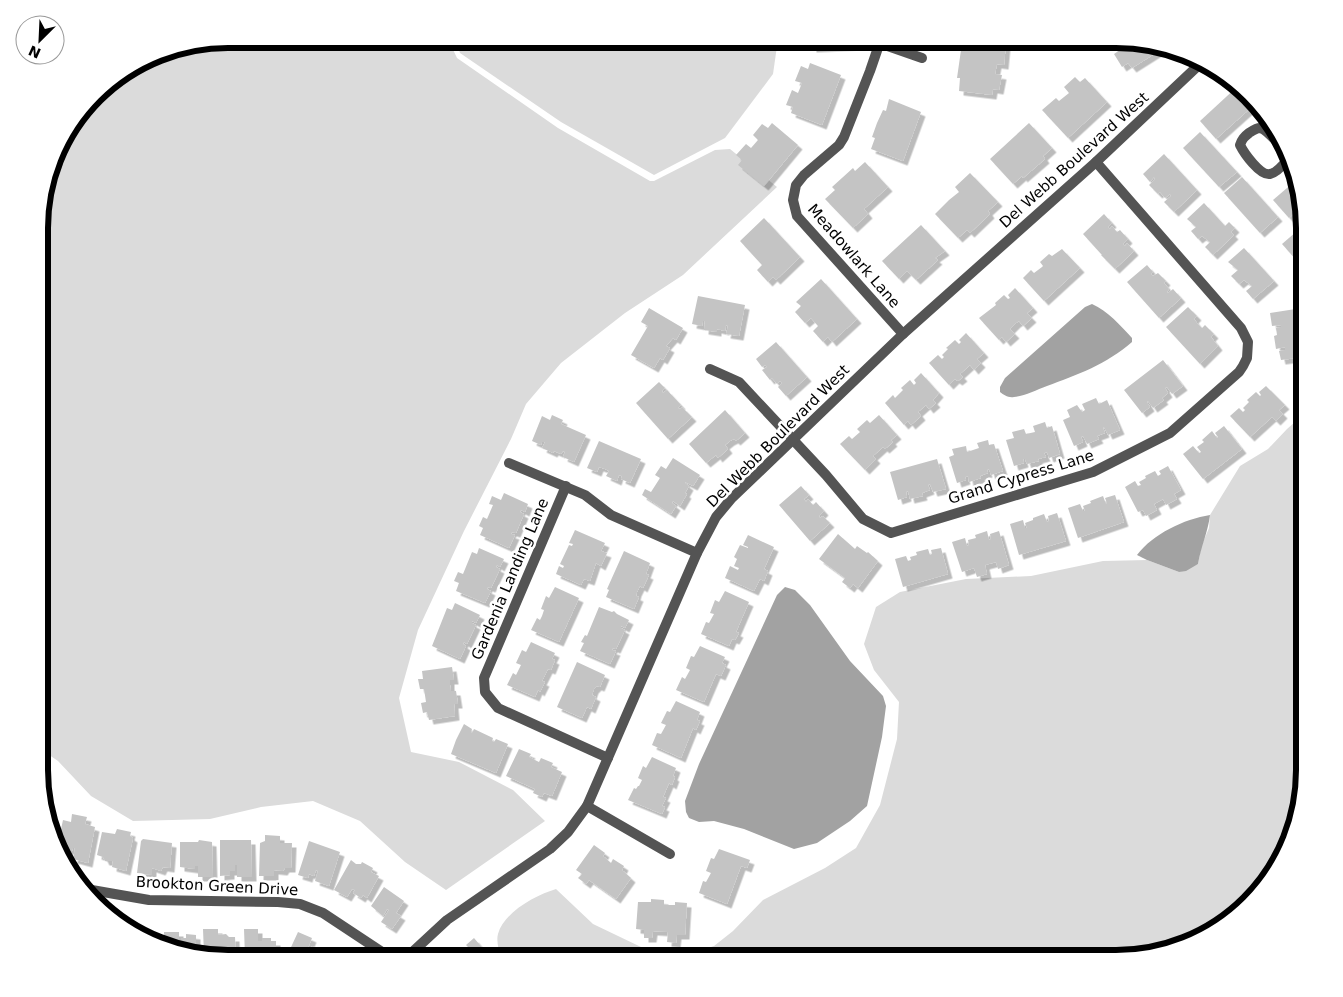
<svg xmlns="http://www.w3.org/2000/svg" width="1343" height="997" font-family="'DejaVu Sans',sans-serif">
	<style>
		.green { fill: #dbdbdb }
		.water { fill: #a2a2a2 }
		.building { fill: #c4c4c4; filter: url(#shadow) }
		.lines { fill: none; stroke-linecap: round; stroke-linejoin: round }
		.minor { stroke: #545454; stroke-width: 10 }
		.tertiary { stroke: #545454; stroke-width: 10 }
		.labels { text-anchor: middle; stroke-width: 5; stroke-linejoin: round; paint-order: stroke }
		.street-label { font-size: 15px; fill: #000; stroke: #fff }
		.rim { fill: none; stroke: #000; stroke-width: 6 }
	</style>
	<defs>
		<filter id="shadow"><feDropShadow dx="4.5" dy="4.5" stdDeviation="0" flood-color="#0004"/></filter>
	</defs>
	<rect width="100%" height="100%" fill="#fff"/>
	<!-- green -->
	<g class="green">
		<path d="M228,39H448L457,58L558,128L650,181H654L715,150L730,149L777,187L683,275L625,313L561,363L526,404L511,439L464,531L418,630L399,698L411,752L459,762L513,790L545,821L446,890L405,862L360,821L313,801L261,807L210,819L133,821L91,796L58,761L39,748L40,203L64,134L103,86L167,49Z"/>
		<path d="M455,39H778L773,74L725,138L654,175L561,122L460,53Z"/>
		<path d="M1304,414V782L1290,842L1257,894L1198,939L1115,958H669L690,954L714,946L733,931L763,900L825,868L856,848L880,805L897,739L899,702L874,670L864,644L876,607L900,592L966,579L1031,576L1103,561L1147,560L1179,572L1198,564L1201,547L1209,528L1210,515L1240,466L1268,449L1287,429Z"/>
		<path d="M556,889L593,924L664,958H501C499,951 496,941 498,934C504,912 536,895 556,889Z"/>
	</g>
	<!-- water -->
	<g class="water">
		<path d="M1092,304C1108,311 1120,325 1132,338V342C1107,364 1077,375 1047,386C1036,390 1025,396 1014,397C1008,398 1004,395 1000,392V387L1005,378L1085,307Z"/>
		<path d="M1210,515C1208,532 1201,546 1198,564L1186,571L1179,572L1147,560L1137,555C1153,534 1184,519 1210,515Z"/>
		<path d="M785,587L795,590L810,605L850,661L883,696L886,706L882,737L867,806L850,821L817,843L794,849L744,829L714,821L699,822L689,818L686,812L685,801L699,764L777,595Z"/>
	</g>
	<!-- building -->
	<g class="building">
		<path d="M812,39H852V46L812,48Z"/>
		<path d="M967,39L1006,44L1004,65L997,64L995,74L1002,75L999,90L993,89L992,95L959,91L960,78H957L961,50H965Z"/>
		<path d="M1105,39H1127L1156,46L1159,51L1132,68L1128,63L1122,67L1114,54L1120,50L1114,41L1109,45Z"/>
		<path d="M810,63L841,75L822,125L791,113L793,107L786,105L792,90L798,93L802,83L795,81L801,66L808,69Z"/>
		<path d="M1075,77L1080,82L1085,78L1107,102L1068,138L1042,110L1056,98L1059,101L1069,93L1064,87Z"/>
		<path d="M1239,85L1254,105L1216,139L1200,121Z"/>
		<path d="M889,99L921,112L903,161L871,149L875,138L872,137L877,123L883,110L886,111Z"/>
		<path d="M772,123L798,145L764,186L738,165L742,160L736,155L746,144L751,148L758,140L753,135L762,124L768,128Z"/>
		<path d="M1029,123L1052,148L1043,156L1045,159L1023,178L1022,176L1013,184L990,159Z"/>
		<path d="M1200,132L1237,172L1219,187L1183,148Z"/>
		<path d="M1164,154L1197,190L1174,212L1164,202L1171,196L1170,194L1165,198L1160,192L1158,194L1149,185L1155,179L1154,177L1150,182L1143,174Z"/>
		<path d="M865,162L888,187L864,209L868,214L853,228L825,199L835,190L832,187L853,168L855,171Z"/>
		<path d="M970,173L998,202L988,211L990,214L970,233L967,230L958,238L935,214L949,200L959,192L955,187Z"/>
		<path d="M1242,177L1278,217L1260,233L1224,193Z"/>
		<path d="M1294,182L1300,208L1289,218L1273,200Z"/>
		<path d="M1204,203L1225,226L1229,222L1235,228L1231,232L1234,235L1213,255L1205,247L1210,242L1202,236L1198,239L1191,231L1196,227L1187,219Z"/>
		<path d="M1104,214L1112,223L1108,227L1110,229L1112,226L1117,232L1120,230L1128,239L1123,244L1125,246L1127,243L1134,251L1115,269L1101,255H1102L1083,234Z"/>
		<path d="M764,218L800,257L776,280L773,277L768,282L757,270L762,265L740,241Z"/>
		<path d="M921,225L945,251L935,258L938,260L916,280L907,271L899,279L882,261Z"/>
		<path d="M1304,225V257L1298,262L1282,244Z"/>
		<path d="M1244,248L1274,281L1253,299L1246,291L1252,286L1244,280L1239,284L1231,276L1238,270L1228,262Z"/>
		<path d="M1062,249L1080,268L1044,301L1023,278L1031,270L1034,273L1042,267L1043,266L1040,262L1049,254L1052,256Z"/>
		<path d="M1147,265L1153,272L1151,274L1153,276L1158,273L1166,281L1164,283L1169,289L1167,292L1168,293L1173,289L1181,298L1159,318L1127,282Z"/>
		<path d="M1304,265V281L1296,272Z"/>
		<path d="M821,279L857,319L832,342L828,337L823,342L813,331L818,326L811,318L805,323L795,312L801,306L796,302Z"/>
		<path d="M1015,288L1033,308L1027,313L1032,318L1023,326L1019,321L1016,323L1010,329L1015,334L1006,342L1002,337L999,340L979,318L996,305L995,303L1004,295L1008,299L1010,298L1008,295Z"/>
		<path d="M698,296L745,305L739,336L726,334L728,326L726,325L725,331L717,329V332L704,330L705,321H703L702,326L692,324Z"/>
		<path d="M1188,307L1197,316L1194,319L1197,323L1202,328L1205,325L1214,334L1211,337L1218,346L1200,364L1166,327Z"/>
		<path d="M649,308L683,328L676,340L673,338L666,346L670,348L663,360L660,358L654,368L631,355L648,326L641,322Z"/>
		<path d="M1302,308L1304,325V357L1281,360L1279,351L1285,350V347L1276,349L1274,336L1277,335L1276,328L1281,327V325L1272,326L1270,313Z"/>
		<path d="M966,333L984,353L977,359L981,363L974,370L970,365L960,374L963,377L958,381L955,379L949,385L929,363L938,355L942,359L944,357L942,355L948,349L946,348L955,340L959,344L961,342L959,340Z"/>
		<path d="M776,342L807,377L786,396L778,387L782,383L780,381L777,384L772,378L770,380L762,370L767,367L765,365L762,367L756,359Z"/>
		<path d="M1163,360L1183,386L1172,394L1167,387L1165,388L1168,393L1162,398L1164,400L1153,408L1148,401L1147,402L1150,407L1142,413L1124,390Z"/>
		<path d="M921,373L939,393L933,400L936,403L929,409L926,405L918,412L921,416L911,425L908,421L904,425L885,403L893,395L895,398L903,390L901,388L910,380L914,385L916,383L914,380Z"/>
		<path d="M659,382L665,388L662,391L663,393L667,390L681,405L678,408L680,409L682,407L692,417L668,439L636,403Z"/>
		<path d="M1266,386L1285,405L1279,410L1283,414L1276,421L1272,417L1250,437L1230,416L1239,408L1243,412L1245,410L1243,408L1249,402L1247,400L1256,392L1260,396L1261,395L1259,392Z"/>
		<path d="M1096,398L1099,404L1107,400L1120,430L1108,435L1104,427L1103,428L1105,433L1097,436L1099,439L1087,444L1083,436L1081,437L1083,442L1074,446L1063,420L1070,417L1067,410L1077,405L1082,412L1085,410L1082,404Z"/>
		<path d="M725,410L745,433L736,441L734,439L730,441L725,445L728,449L718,458L716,455L706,463L689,444Z"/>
		<path d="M552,415L563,420L561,424L586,435L574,462L563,457L565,452L563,451L561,454L554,451L553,453L542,448L545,442H542L541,445L532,441L542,416L550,420Z"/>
		<path d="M879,415L897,435L891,440L893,442L885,449L883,447L873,456L876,459L865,470L840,444L849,436L852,439L860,432L857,429L867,420L870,423Z"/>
		<path d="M1045,422L1047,428L1052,426L1060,454L1049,458L1047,452L1044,453L1046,457L1038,459L1039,461L1027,464L1025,459H1023L1024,463L1014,466L1006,440L1014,438L1012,432L1024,429L1026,434L1035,432L1033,426Z"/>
		<path d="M1224,426L1242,449L1203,479L1183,454L1193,446L1199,453L1201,452L1197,447L1204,442L1202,440L1212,431L1217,438L1218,437L1215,433Z"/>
		<path d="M988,440L989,445L994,444L1003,471L991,475L989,469L987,470L988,473L980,476L981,478L969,482L968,476L965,477L966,480L957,483L949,457L954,455L952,449L966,446L967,452L979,448L977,443Z"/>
		<path d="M599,441L641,459L630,483L621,479L622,476L619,475L617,481L606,476L609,471L605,469L599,467L597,472L587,468Z"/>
		<path d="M673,458L700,475L693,486L685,482V483L689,486L685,493L687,494L680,506L673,501L672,503L676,506L671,514L642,495L645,489L651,492L660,478L655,475L661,466L666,469Z"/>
		<path d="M937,459L946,489L933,492L930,484L928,485L930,490L922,493L923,496L910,499L908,491L906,492L907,497L898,500L890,472Z"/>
		<path d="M1168,466L1181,490L1174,494L1177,499L1166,505L1163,499L1154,504L1157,510L1146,516L1143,510L1138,512L1125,487L1135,481L1138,486L1141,485L1139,482L1146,478L1145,476L1155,471L1158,476L1161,474L1159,471Z"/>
		<path d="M801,486L809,495L804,499L806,502L808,499L813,505L816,502L824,511L819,516L820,518L823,516L830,523L810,541L779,505Z"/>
		<path d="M504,493L528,504L525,512L521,510L520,512L524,514L516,533L512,532L511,534L515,535L509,548L480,535L483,528L479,526L483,517L487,519L493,505L489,504L492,496L501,500Z"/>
		<path d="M1115,495L1124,522L1078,538L1068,508L1080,504L1083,511H1085L1083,506L1091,503L1090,501L1103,496L1106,504L1107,503L1105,498Z"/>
		<path d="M1057,513L1066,541L1019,555L1010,524L1023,520L1025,528H1027L1025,523L1033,520V518L1044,514L1047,522L1049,521L1048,516Z"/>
		<path d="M575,530L605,543L601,551L607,553L601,566L596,563L590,581L584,579L581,585L556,574L559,566L563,568L564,566L560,564L569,545L572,546L573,544L569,543Z"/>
		<path d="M987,531L989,540L991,539L990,534L999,531L1009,565L998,569L996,562L985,565L987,574L977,577L974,568L962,572L952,542L965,538L967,546L969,545L968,540L976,538L975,535Z"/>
		<path d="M838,534L855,549L857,546L867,553L868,552L878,561L858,588L853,584L850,588L842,582L845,578L819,559Z"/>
		<path d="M748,535L774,547L764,569L768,571L764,581L760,579L754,591L725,578L730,566L738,570L739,568L734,566L737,559L734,557L740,545L748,548V547L743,545Z"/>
		<path d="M479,548L504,559L500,567L497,565L496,567L500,569L491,588L488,587L487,589L491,591L485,603L456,591L459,583L454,581L458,572L463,574L472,552L477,554Z"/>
		<path d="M941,548L948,574L903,587L895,559L906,556L908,561L911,560L910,557L917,555L916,552L928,549L930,555L932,554L931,550Z"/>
		<path d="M624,551L650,563L646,574L649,575L643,588L640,586L637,592L636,596L639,597L634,609L606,597L609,590L607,589Z"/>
		<path d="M555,587L579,598L559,642L531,630L537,618L540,620L542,616L544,610L541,609L546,596L549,598Z"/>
		<path d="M725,591L749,602L736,632L739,633L735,640L732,639L729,646L701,634L706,622L709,623L714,614L710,613L715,600L719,602Z"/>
		<path d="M455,603L480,615L476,623L472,621V623L476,625L467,644L464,642L463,644L466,646L460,659L432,646L447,608L452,610Z"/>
		<path d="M599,607L612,612L614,611L617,614L629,620L625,628L621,626V628L625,630L616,649L613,648L612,650L616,651L610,664L580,651L584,643L581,642L585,635L587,636Z"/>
		<path d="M531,642L555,653L552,659L555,660L551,670L548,669L542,681L545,682L540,692L538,690L535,697L507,685L513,673L516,675L521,665L516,663L522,650L526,652Z"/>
		<path d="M700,646L725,657L722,663L726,665L721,676L716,674L704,702L676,690L682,677L685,679L690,670L686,668L691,656L694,657Z"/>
		<path d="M577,662L605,675L600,687L597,686L594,689L592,695L596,697L591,709L587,707L582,718L557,707Z"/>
		<path d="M452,667L454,680H450V685L451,691H456L458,704H454L455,716L429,720L427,712L423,713L421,703L426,702L424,689H420L418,679H423L422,671Z"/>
		<path d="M676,701L700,712L697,720L700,721L696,730L693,728L681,758L652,745L657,733L661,734L666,725L661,723L667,711L670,712Z"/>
		<path d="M464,724L472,729L471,732L472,733L474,729L493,738L492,741L494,742L496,739L508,744L496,773L451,754L456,740Z"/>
		<path d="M519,749L531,754L529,757L539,762L541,758L553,763L551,767L562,772L552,796L544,793L542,797L533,793L535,789L506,776Z"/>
		<path d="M652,757L676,768L673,776L675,777L672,785L669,783L663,797L666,798L662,806L665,807L662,814L628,800L634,788L636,789L638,786H639L642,780L638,778L643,766L646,768Z"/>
		<path d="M72,814L87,817L85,824L95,827L88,863L73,859L75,848H73L72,851L68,850L66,857L60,855L58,853L57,848L63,820L71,822Z"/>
		<path d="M117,829L131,832L130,836L133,838L126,871L112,867L113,861H105L103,857L97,855L102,832L115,834Z"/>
		<path d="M265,835L280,836V843H292L291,868H285L283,871L274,870V876H259L260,843L265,841Z"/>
		<path d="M143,839L172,843L170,868L163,867L161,871L152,868V875L137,873L141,841Z"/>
		<path d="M199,840L212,842L213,877H198V866H195V869L180,867V842H198Z"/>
		<path d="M220,840H251L252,877H237V865H235V871H230V875L220,876Z"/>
		<path d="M309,841L340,852L329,886L315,881L318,871L316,870L314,876L309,874L308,878L298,875Z"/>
		<path d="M594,845L605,853L603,856L611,863L613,859L624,866L622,870L631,878L616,899L589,880L586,884L578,878L582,874L576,870Z"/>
		<path d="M719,849L750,860L747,868L741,866L727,904L699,893L703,881L706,882L711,873L706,871L711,858L714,859Z"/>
		<path d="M351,860L356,864H361L362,862L373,868L371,872L379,876L367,898L363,895L361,898L353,893L355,890L352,889L347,897L334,890Z"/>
		<path d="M384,887L404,901L396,913L401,916L392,929L381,922L389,910L387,909L383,916L371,906Z"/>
		<path d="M651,899L664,900V905H675V902L687,903L685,935H677L676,943L667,942L668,932L653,931L652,938H644V930L636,929L638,902H651Z"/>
		<path d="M125,925L140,927L139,934L138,933Z"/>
		<path d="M203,929H218V935L226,934L229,937H235L236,958H216L204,955Z"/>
		<path d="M244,929H258V941H262V938H271V941H276V958L245,957Z"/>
		<path d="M144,932L148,933L150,936L156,937V944L141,935Z"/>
		<path d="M164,932H179V944H181V938H186V934L196,935V953L164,946Z"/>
		<path d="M298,932L312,938L308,948L310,949L312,946L319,949L317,953L319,952L324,954L322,958H286Z"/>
		<path d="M474,938L491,958H449L460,949L467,958L469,956L467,953L471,950L466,945Z"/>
	</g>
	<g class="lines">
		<!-- minor -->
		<g class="minor">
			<path d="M881,39L870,71L844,137L839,145L804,175L796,185L793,200L797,216L903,334"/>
			<path d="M879,43L922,58"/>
			<path d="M1287,152C1281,147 1267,129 1260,128C1256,128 1252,131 1249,133C1244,137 1242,139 1240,145C1244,153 1260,176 1270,174C1276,173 1284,164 1288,159"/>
			<path d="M710,369L739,382L826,475L863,519L891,533L1093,472L1170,433L1239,372L1243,366L1247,358L1248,342L1241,328L1096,162"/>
			<path d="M509,463L585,495L611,515L697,553"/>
			<path d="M566,486L484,678L485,692L498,708L608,758"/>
			<path d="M587,806L670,854"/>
			<path d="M86,889L149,900L278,902L300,904L323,913L391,958"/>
		</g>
		<!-- tertiary -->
		<path class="tertiary" d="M406,958L447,920L550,849L568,832L587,806L697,553L716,517L731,499L903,334L1096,162L1202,62"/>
	</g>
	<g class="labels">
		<!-- street labels -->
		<g class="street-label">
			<text transform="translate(1074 160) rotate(-42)" y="5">Del Webb Boulevard West</text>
			<text transform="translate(854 256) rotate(49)" y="5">Meadowlark Lane</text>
			<text transform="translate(778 436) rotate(-45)" y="5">Del Webb Boulevard West</text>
			<text transform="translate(1021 477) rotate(-17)" y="5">Grand Cypress Lane</text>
			<text transform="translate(510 579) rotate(-67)" y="5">Gardenia Landing Lane</text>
			<text transform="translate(217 886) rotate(3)" y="5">Brookton Green Drive</text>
		</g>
	</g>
	<!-- crop -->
	<path d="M0 0H1343V997H0ZM228 48H1116A180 180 0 0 1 1296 228V770A180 180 0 0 1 1116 950H228A180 180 0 0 1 48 770V228A180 180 0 0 1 228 48Z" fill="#fff" fill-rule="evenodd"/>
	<path class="rim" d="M228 48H1116A180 180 0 0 1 1296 228V770A180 180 0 0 1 1116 950H228A180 180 0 0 1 48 770V228A180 180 0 0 1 228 48Z"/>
	<!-- north arrow -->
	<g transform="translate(40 40) rotate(204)"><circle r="24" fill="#ffffff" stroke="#999999"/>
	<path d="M0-4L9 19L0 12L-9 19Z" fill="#000000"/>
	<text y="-8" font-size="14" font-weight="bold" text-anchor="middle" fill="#000000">N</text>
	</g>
</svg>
